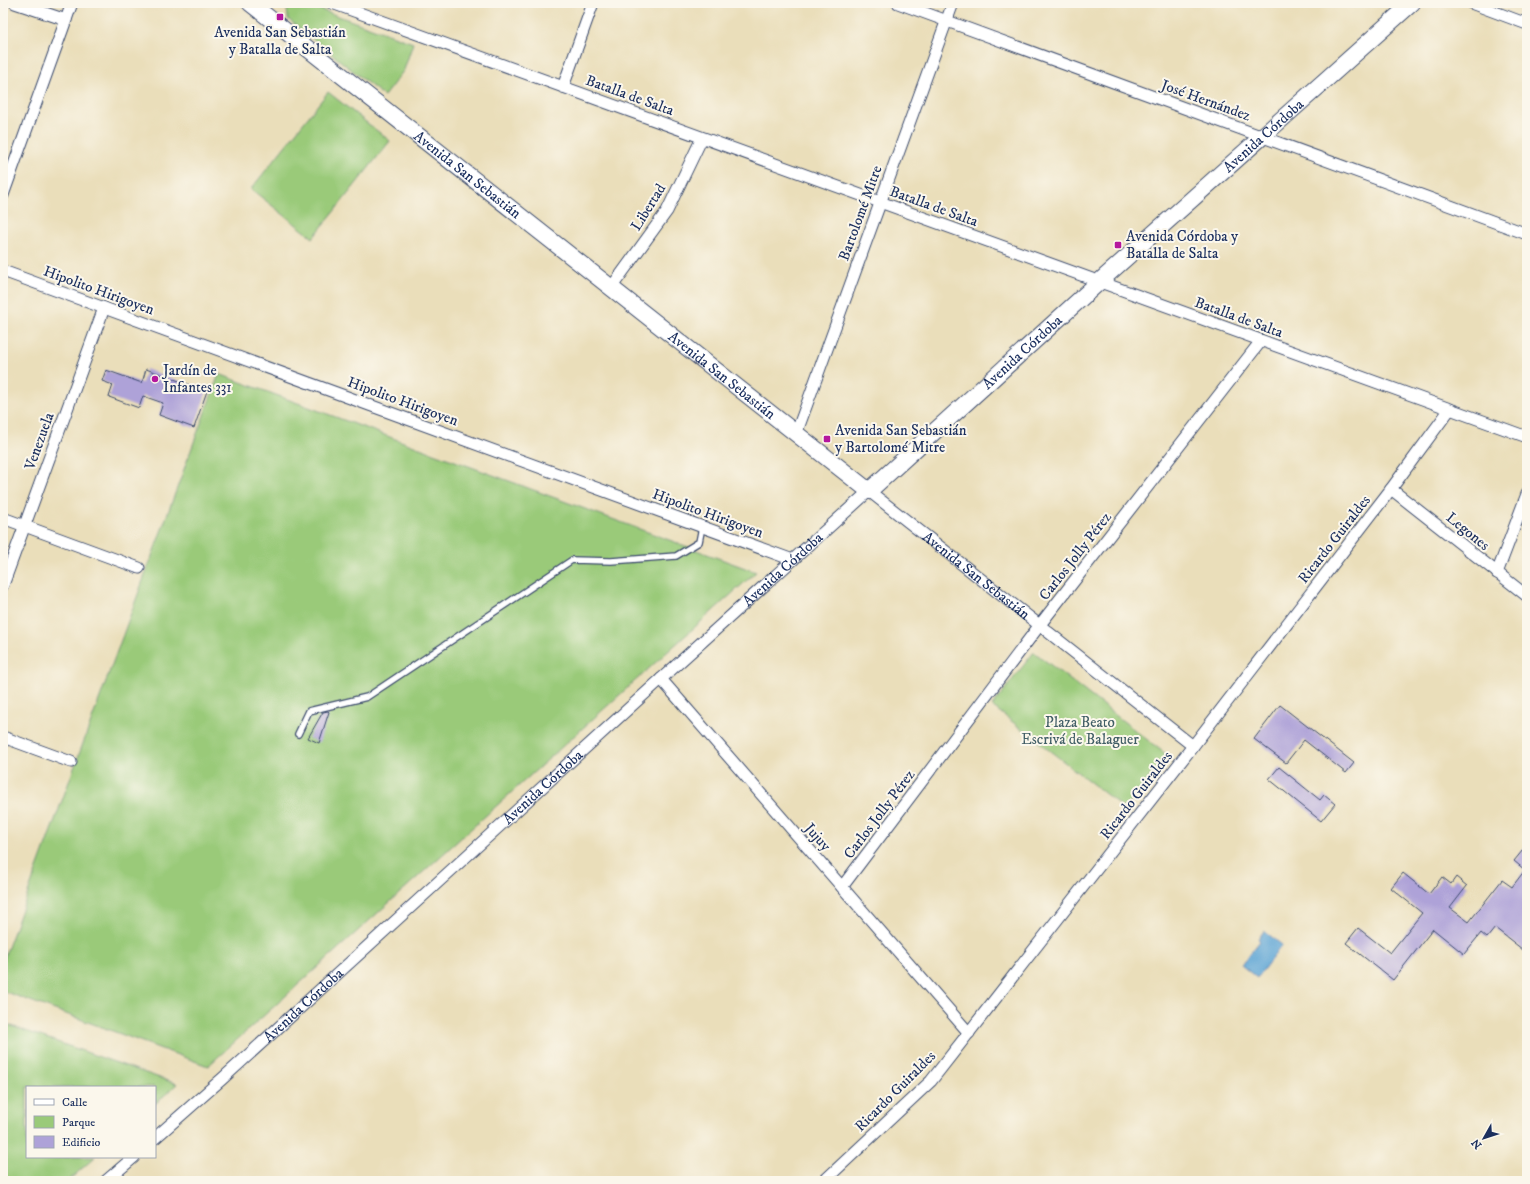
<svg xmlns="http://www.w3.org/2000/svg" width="1530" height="1184" font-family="'IM FELL DW Pica',serif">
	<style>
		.green { fill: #9aca79; stroke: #5a7c6c }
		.water { fill: #5fa6d5; stroke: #3d6a9a }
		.building { fill: #aea2d8 }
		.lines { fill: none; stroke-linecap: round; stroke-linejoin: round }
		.lane-casing { stroke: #3a496c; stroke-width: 8 }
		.street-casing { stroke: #3a496c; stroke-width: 13 }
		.secondary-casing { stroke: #3a496c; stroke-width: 18 }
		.lane { stroke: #fff; stroke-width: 5.5 }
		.street { stroke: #fff; stroke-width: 11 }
		.secondary { stroke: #fff; stroke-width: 16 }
		.poi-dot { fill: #b5179e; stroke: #fbf7ec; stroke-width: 1.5 }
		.labels { text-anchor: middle; stroke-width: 4; stroke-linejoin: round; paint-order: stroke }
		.poi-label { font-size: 15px; fill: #1b2f5e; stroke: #fbf7ec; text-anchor: start }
		.street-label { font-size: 15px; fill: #1b2f5e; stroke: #fbf7ec }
		.park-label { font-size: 15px; fill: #415e66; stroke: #fbf7ec }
	</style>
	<rect width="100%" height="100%" fill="#fbf7ec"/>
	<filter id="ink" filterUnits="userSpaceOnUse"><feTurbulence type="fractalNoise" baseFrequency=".025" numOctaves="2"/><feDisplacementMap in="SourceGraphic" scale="8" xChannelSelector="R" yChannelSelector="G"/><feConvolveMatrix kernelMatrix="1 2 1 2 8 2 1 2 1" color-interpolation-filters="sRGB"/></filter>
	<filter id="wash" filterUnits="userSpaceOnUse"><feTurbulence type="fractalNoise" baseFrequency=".012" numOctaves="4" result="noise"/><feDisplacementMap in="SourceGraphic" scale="16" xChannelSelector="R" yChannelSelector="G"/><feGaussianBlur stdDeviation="0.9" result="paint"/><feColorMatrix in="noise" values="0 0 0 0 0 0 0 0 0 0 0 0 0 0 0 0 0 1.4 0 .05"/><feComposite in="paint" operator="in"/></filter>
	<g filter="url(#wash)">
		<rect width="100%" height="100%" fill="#eadeba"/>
		<!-- green -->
		<g class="green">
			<path d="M292,3H302L413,43L404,70L384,96L288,19L287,9Z"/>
			<path d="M328,92L390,141L313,238L251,189Z"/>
			<path d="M219,374L756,572L208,1066L3,991V961Z"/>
			<path d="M1034,652L1167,755L1125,809L992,706Z"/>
			<path d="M3,1023L177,1084L155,1104V1087H27V1157H95L68,1181H3Z"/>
		</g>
		<!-- water -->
		<path class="water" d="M1264,931L1282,945L1257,978L1241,965L1260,941L1258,939Z"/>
		<g id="blocks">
			<!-- building -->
			<g class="building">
				<path d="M146,369L207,391L194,428L159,415L163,403L143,396L139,408L109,397L113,385L102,381L106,370L142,383Z"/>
				<path d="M1280,705L1354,763L1346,773L1304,740L1286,763L1254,739Z"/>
				<path d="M328,711L329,712L319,743L308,738L323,712Z"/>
				<path d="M1279,767L1320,800L1324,795L1335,804L1321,821L1269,779Z"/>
				<path d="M1527,845V953L1495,928L1487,938L1481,933L1464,954L1433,929L1393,980L1346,943L1358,928L1390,953L1422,913L1391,888L1403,873L1429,894L1442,877L1451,884L1456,877L1467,886L1450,908L1469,922L1502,880L1512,887L1525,870L1514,861Z"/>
			</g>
		</g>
	</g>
	<g filter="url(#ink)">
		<use href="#blocks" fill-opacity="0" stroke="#3a496c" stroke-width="1"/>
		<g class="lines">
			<!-- lane casing -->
			<g class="lane-casing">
				<path id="lane" d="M298,734L309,711L367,697L572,560L611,561L676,556L699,542L702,527"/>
			</g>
			<!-- street casing -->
			<g class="street-casing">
				<g id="street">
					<path d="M15,3L66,20"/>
					<path d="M332,3L1527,437"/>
					<path d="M898,3L1527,234"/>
					<path d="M1471,3L1527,24"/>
					<path d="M563,87L593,3"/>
					<path d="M3,195L72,3"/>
					<path d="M3,271L793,560"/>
					<path d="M611,288L667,211L702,138"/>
					<path d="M796,434L953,3"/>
					<path d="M1391,489L1527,596"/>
					<path d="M3,518L139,568"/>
					<path d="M1497,573L1527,494"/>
					<path d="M3,585L104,308"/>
					<path d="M661,679L969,1033"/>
					<path d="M3,737L71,762"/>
					<path d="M842,887L1039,626L1261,341"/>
					<path id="s1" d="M155,1138L222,1079L661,679L869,491L1193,746"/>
					<path d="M106,1181L134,1157"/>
					<path d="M824,1181L931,1081L1193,746L1391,489L1450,409"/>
				</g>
			</g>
			<!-- secondary casing -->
			<g class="secondary-casing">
				<g id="secondary">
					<path id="s2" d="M250,3L869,491L1099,282L1412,3"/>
				</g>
			</g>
			<!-- lane -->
			<use href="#lane" class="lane"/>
			<!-- street -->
			<use href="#street" class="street"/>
			<!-- secondary -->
			<use href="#secondary" class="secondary"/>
		</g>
	</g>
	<!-- markers -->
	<g class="poi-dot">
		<rect x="276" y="13" width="8" height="8" rx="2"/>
		<rect x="1114" y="241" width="8" height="8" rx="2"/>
		<circle cx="155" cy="379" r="4"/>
		<rect x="823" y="435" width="8" height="8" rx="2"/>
	</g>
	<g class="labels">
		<!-- poi labels -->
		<g class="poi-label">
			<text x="280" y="37" text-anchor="middle">Avenida San Sebastián<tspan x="280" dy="17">y Batalla de Salta</tspan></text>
			<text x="1126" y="241">Avenida Córdoba y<tspan x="1126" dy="17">Batalla de Salta</tspan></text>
			<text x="163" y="375">Jardín de<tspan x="163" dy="17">Infantes 331</tspan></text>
			<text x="835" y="435">Avenida San Sebastián<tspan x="835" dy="17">y Bartolomé Mitre</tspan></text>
		</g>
		<!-- street labels -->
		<g class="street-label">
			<text transform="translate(630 95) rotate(20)" y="5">Batalla de Salta</text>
			<text transform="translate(1206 100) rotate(20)" y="5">José Hernández</text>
			<text dy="5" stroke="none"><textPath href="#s2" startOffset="1319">Avenida Córdoba</textPath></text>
			<text dy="5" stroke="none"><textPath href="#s2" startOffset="277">Avenida San Sebastián</textPath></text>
			<text transform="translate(934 206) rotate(20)" y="5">Batalla de Salta</text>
			<text transform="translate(648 207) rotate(-58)" y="5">Libertad</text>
			<text transform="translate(860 213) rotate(-70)" y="5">Bartolomé Mitre</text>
			<text transform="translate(99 290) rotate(20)" y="5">Hipolito Hirigoyen</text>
			<text transform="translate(1239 317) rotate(20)" y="5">Batalla de Salta</text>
			<text dy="5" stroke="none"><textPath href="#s2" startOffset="995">Avenida Córdoba</textPath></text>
			<text dy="5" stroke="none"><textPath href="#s2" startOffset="601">Avenida San Sebastián</textPath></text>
			<text transform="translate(403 401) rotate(20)" y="5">Hipolito Hirigoyen</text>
			<text transform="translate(39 441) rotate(-70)" y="5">Venezuela</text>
			<text transform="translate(708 513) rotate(20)" y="5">Hipolito Hirigoyen</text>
			<text transform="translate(1468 531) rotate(39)" y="5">Legones</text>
			<text transform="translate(1334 539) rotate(-52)" y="5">Ricardo Guiraldes</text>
			<text transform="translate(1075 556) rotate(-52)" y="5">Carlos Jolly Pérez</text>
			<text dy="5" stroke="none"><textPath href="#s1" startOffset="847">Avenida Córdoba</textPath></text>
			<text dy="5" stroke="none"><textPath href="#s1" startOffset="1100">Avenida San Sebastián</textPath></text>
			<text dy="5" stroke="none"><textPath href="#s1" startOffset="523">Avenida Córdoba</textPath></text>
			<text transform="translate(1136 795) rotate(-52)" y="5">Ricardo Guiraldes</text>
			<text transform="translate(879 814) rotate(-53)" y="5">Carlos Jolly Pérez</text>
			<text transform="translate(818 837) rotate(49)" y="5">Jujuy</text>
			<text dy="5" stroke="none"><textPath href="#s1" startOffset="199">Avenida Córdoba</textPath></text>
			<text transform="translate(895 1091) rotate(-45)" y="5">Ricardo Guiraldes</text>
		</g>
		<!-- park labels -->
		<g class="park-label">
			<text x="1080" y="727">Plaza Beato<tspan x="1080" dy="17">Escrivá de Balaguer</tspan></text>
		</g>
	</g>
	<!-- margin -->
	<rect width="1530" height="1184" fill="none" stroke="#fbf7ec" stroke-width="16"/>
	<!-- legend -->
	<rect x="26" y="1086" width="130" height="72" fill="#fbf7ec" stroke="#a1a7b3"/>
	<rect x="34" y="1099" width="20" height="6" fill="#ffffff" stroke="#a1a7b3"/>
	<text x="62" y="1106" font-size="12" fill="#1b2f5e">Calle</text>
	<rect x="34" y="1116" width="20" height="12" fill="#9aca79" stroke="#a1a7b3"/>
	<text x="62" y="1126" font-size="12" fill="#1b2f5e">Parque</text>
	<rect x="34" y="1136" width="20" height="12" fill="#aea2d8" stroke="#a1a7b3"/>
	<text x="62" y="1146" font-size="12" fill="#1b2f5e">Edificio</text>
	<!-- north arrow -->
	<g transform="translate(1484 1138) rotate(231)" stroke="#fbf7ec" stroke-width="3" paint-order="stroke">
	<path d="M0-3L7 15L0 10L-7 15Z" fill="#1b2f5e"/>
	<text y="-6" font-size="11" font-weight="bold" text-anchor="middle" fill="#1b2f5e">N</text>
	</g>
</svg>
